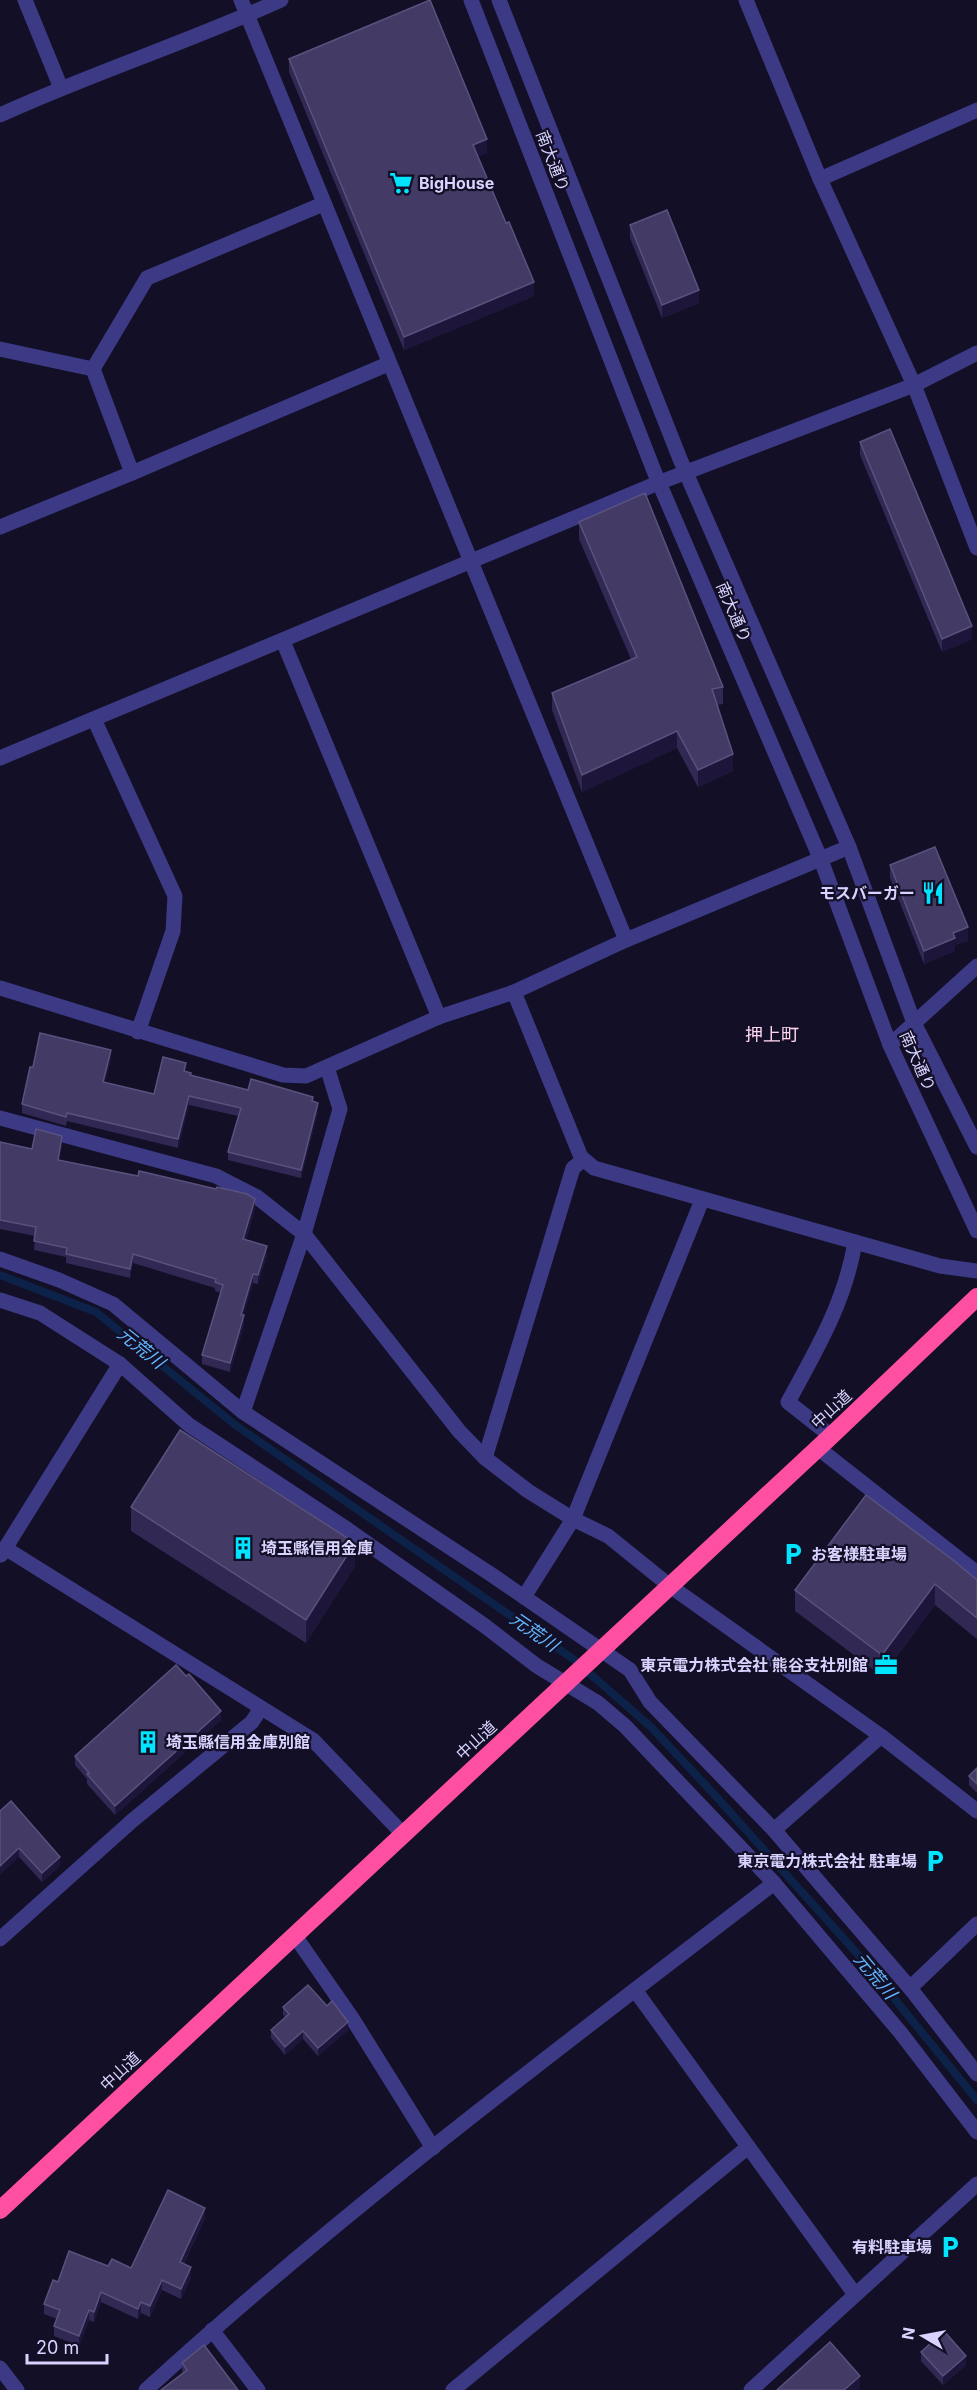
<svg xmlns="http://www.w3.org/2000/svg" width="977" height="2390" font-family="Inter,'Noto Sans JP',sans-serif">
	<style>
		.lines { fill: none; stroke-linecap: round; stroke-linejoin: round }
		.stream { stroke: #0c2248; stroke-width: 8 }
		.minor { stroke: #3d3a85; stroke-width: 15 }
		.highway { stroke: #ff4fa3; stroke-width: 18 }
		.wall { fill: #312854 }
		.shaded-wall { fill: #1d163a }
		.building { fill: #433a66; stroke: #5a527e; stroke-width: 1.5 }
		.labels { text-anchor: middle; stroke-width: 4.5; stroke-linejoin: round; paint-order: stroke }
		.street-label { font-size: 16px; fill: #d9d4ff; stroke: #130f26 }
		.poi-label { font-size: 16px; font-weight: bold; fill: #d9d4ff; stroke: #130f26; text-anchor: start }
		.neighbourhood-label { font-size: 18px; fill: #ffd6f0; stroke: #130f26 }
		.water-label { font-size: 18px; font-style: italic; fill: #62b6ff; stroke: #130f26 }
	</style>
	<rect width="100%" height="100%" fill="#130f26"/>
	<g class="lines">
		<!-- stream -->
		<path class="stream" d="M0,1275L96,1312L234,1424L573,1659L651,1727L712,1792L862,1959L977,2100"/>
		<!-- minor -->
		<g class="minor">
			<path d="M25,0L61,88"/>
			<path d="M241,0L626,940"/>
			<path d="M471,0L654,471L821,860L890,1045L977,1231"/>
			<path d="M499,0L680,459L849,847L914,1023L977,1147"/>
			<path d="M746,0L820,179L914,385L977,548"/>
			<path d="M0,115C92,73 189,42 281,0"/>
			<path d="M820,179L977,110"/>
			<path d="M0,349L93,369L132,473"/>
			<path d="M93,369L147,278L323,204"/>
			<path d="M0,527L132,473L388,364"/>
			<path d="M283,641L439,1017"/>
			<path d="M94,719L175,896L173,931L138,1032"/>
			<path d="M0,758L658,483L914,385L977,353"/>
			<path d="M0,988L283,1075L306,1076L439,1017L514,992L626,940L849,847"/>
			<path d="M514,992L581,1157L594,1168L940,1266L977,1271"/>
			<path d="M890,1045L977,966"/>
			<path d="M327,1067L340,1109L304,1234L243,1412L492,1575L630,1670L650,1702L774,1830L910,1988L977,2074"/>
			<path d="M0,1118L216,1176L257,1197L304,1234L459,1431L485,1458L528,1491L573,1519L608,1536L670,1586L881,1736L977,1811"/>
			<path d="M0,1259L59,1280L113,1304L243,1412"/>
			<path d="M0,1300L40,1313L120,1364L189,1425L344,1527L485,1626L537,1666L598,1703L625,1726L774,1883L900,2032L977,2132"/>
			<path d="M831,1436L788,1402C817,1349 845,1302 855,1242"/>
			<path d="M818,1448L977,1573"/>
			<path d="M485,1458L573,1168L583,1160"/>
			<path d="M5,1548L313,1740L403,1834"/>
			<path d="M1,1555L120,1364"/>
			<path d="M524,1597L573,1519L702,1200"/>
			<path d="M774,1830L881,1736"/>
			<path d="M295,1936L352,2018L433,2148"/>
			<path d="M0,1939L133,1820L252,1722L261,1708"/>
			<path d="M910,1988L977,1924"/>
			<path d="M635,1990L854,2293"/>
			<path d="M212,2330L258,2390"/>
			<path d="M0,2368L17,2390"/>
			<path d="M146,2390C344,2209 561,2047 774,1883"/>
			<path d="M453,2390L748,2147"/>
			<path d="M751,2390L977,2184"/>
		</g>
		<!-- highway -->
		<path class="highway" d="M0,2210L831,1436L977,1297"/>
	</g>
	<!-- wall -->
	<g class="wall">
		<path d="M289,59L487,153L478,156L506,223L534,296L404,350L289,72Z"/>
		<path d="M630,225L699,303L662,318L630,238Z"/>
		<path d="M860,442L972,639L942,652L860,455Z"/>
		<path d="M579,522L723,687V704L717,705L733,771L698,787L677,748L582,792L552,710V693L631,659L579,539Z"/>
		<path d="M890,865L968,941L955,945V951L924,964L890,878Z"/>
		<path d="M111,1059L105,1082L154,1094L186,1072L191,1075L248,1090L313,1101L318,1112L301,1178L228,1160V1152L238,1116L189,1105L178,1148L67,1121L66,1126L22,1113V1104L33,1067Z"/>
		<path d="M0,1142L32,1149L62,1145L59,1160L255,1208L246,1240L267,1255L258,1284L253,1283L243,1315L244,1325L230,1372L202,1364V1355L221,1293L215,1291V1288L133,1263L130,1278L66,1263V1257L34,1250L35,1236L0,1229Z"/>
		<path d="M131,1507L355,1566L306,1643L131,1531Z"/>
		<path d="M977,1580V1639L935,1605L882,1676L795,1611V1590Z"/>
		<path d="M186,1676L221,1720L115,1815L87,1784V1779L75,1765V1756Z"/>
		<path d="M977,1768V1793L969,1785V1776Z"/>
		<path d="M0,1811L60,1866L42,1882L19,1857Z"/>
		<path d="M283,2007L348,2030L318,2056L303,2039L285,2055L271,2038V2030L285,2018L283,2015Z"/>
		<path d="M205,2218L184,2264L191,2278L181,2299L162,2290L150,2317L141,2313L138,2319L101,2302L94,2322L89,2320L79,2346L54,2336V2326L57,2319L44,2314V2304L58,2282L108,2266L131,2268Z"/>
		<path d="M921,2352L966,2365L943,2385L921,2361Z"/>
		<path d="M182,2363L238,2390L183,2373L182,2371Z"/>
	</g>
	<!-- shaded-wall -->
	<g class="shaded-wall">
		<path d="M487,139V153L473,158V145Z"/>
		<path d="M534,282V296L404,350V337Z"/>
		<path d="M699,290V303L662,318V305Z"/>
		<path d="M972,626V639L942,652V639Z"/>
		<path d="M677,731V748L582,792V775Z"/>
		<path d="M733,754V771L698,787V770Z"/>
		<path d="M968,927V941L955,945V951L924,964V951L953,933Z"/>
		<path d="M111,1050V1059L103,1091V1082Z"/>
		<path d="M189,1096V1105L178,1148V1139Z"/>
		<path d="M318,1103V1112L301,1178V1170Z"/>
		<path d="M62,1136V1145L58,1169V1160Z"/>
		<path d="M255,1199V1208L243,1248V1239Z"/>
		<path d="M267,1246V1255L258,1284V1275Z"/>
		<path d="M133,1254V1263L130,1278V1269Z"/>
		<path d="M253,1274V1283L241,1324V1315Z"/>
		<path d="M244,1315V1325L230,1372V1363Z"/>
		<path d="M355,1543V1566L306,1643V1620Z"/>
		<path d="M935,1584V1605L882,1676V1655Z"/>
		<path d="M221,1711V1720L115,1815V1806Z"/>
		<path d="M19,1848V1857L0,1875V1866Z"/>
		<path d="M60,1857V1866L42,1882V1873Z"/>
		<path d="M348,2022V2030L318,2056V2048Z"/>
		<path d="M303,2031V2039L285,2055V2047Z"/>
		<path d="M205,2208V2218L180,2272V2262Z"/>
		<path d="M191,2267V2278L181,2299V2289Z"/>
		<path d="M162,2280V2290L150,2317V2306Z"/>
		<path d="M101,2292V2302L94,2322V2312Z"/>
		<path d="M141,2302V2313L138,2319V2309Z"/>
		<path d="M89,2310V2320L79,2346V2336Z"/>
		<path d="M966,2356V2365L943,2385V2376Z"/>
		<path d="M860,2376V2388L858,2390H844Z"/>
	</g>
	<!-- building -->
	<g class="building">
		<path d="M430,0L487,139L473,145L506,223L509,222L534,282L404,337L289,59Z"/>
		<path d="M667,210L699,290L662,305L630,225Z"/>
		<path d="M890,429L972,626L942,639L860,442Z"/>
		<path d="M645,493L723,687L712,689L733,754L698,770L677,731L582,775L552,693L637,657L579,522Z"/>
		<path d="M935,847L968,927L953,933L955,938L924,951L890,865Z"/>
		<path d="M40,1033L111,1050L103,1082L154,1094L163,1057L186,1063L184,1071L191,1073L190,1075L248,1090L251,1079L313,1097L312,1101L318,1103L301,1170L228,1152L241,1108L189,1096L178,1139L67,1113L66,1117L22,1104L30,1067H33Z"/>
		<path d="M36,1129L62,1136L58,1160L138,1176L139,1171L216,1189L217,1187L247,1194L255,1199L243,1239L267,1246L258,1275L253,1274L241,1315H244L230,1363L202,1355L223,1285L215,1282L216,1279L133,1254L130,1269L66,1254L67,1248L34,1241L36,1227L0,1220V1142L32,1149Z"/>
		<path d="M180,1430L355,1543L306,1620L131,1507Z"/>
		<path d="M866,1495L953,1560L977,1580V1618L935,1584L882,1655L795,1590Z"/>
		<path d="M176,1665L186,1676L189,1674L221,1711L115,1806L87,1774L89,1773L75,1756Z"/>
		<path d="M977,1768V1784L969,1776Z"/>
		<path d="M11,1801L60,1857L42,1873L19,1848L0,1866V1811Z"/>
		<path d="M308,1985L327,2006L332,2001L348,2022L318,2048L303,2031L285,2047L271,2030L289,2014L283,2007Z"/>
		<path d="M168,2190L205,2208L180,2262L191,2267L181,2289L162,2280L150,2306L141,2302L138,2309L101,2292L94,2312L89,2310L79,2336L54,2326L60,2310L44,2304L53,2280L58,2282L69,2251L108,2266L112,2259L131,2268Z"/>
		<path d="M944,2331L966,2356L943,2376L921,2352Z"/>
		<path d="M830,2342L860,2376L844,2390H777Z"/>
		<path d="M204,2345L238,2390H161L187,2370L182,2363Z"/>
	</g>
	<!-- icons -->
	<defs>
		<g id="supermarket-bare" transform="scale(1.8)"><path d="M-6-5.5h2.5l.6 2H6L4.5 2H-2.5L-4.4-4H-6ZM-1.5 3.2a1.3 1.3 0 1 0 .1 0ZM3 3.2a1.3 1.3 0 1 0 .1 0Z" fill="#00e5ff" stroke="#130f26" stroke-width="2.5" paint-order="stroke"/></g>
		<g id="restaurant-bare" transform="scale(1.8)"><path d="M-5-6h1v4h1v-4h1v4h1v-4h1v5L-1.5 .5V6h-2V.5L-5-1ZM5-6V6H3V1.5H1.5Q1.5-4 5-6Z" fill="#00e5ff" stroke="#130f26" stroke-width="2.5" paint-order="stroke"/></g>
		<g id="building-bare" transform="scale(1.8)"><path d="M-4-6H4V6H1V3H-1V6H-4ZM-2.5-4.3h1.7v1.8h-1.7ZM.8-4.3h1.7v1.8H.8ZM-2.5-1h1.7V.8h-1.7ZM.8-1h1.7V.8H.8Z" fill="#00e5ff" stroke="#130f26" stroke-width="2.5" paint-order="stroke"/></g>
		<g id="parking-bare" transform="scale(1.8)"><path d="M-3.5-5.5H1a3.5 3.5 0 0 1 0 7H-1V5.5H-3.5ZM-1-3.4V-.6H.8a1.4 1.4 0 0 0 0-2.8Z" fill="#00e5ff" stroke="#130f26" stroke-width="2.5" paint-order="stroke"/></g>
		<g id="office-bare" transform="scale(1.8)"><path d="M-6-3h4V-5.5h4V-3h4V5H-6ZM-1-4.5V-3h2v-1.5ZM-6 0V1H6V0Z" fill="#00e5ff" stroke="#130f26" stroke-width="2.5" paint-order="stroke"/></g>
	</defs>
	<g fill-rule="evenodd">
		<use href="#supermarket-bare" x="401" y="183"/>
		<use href="#restaurant-bare" x="933" y="893"/>
		<use href="#building-bare" x="243" y="1548"/>
		<use href="#parking-bare" x="793" y="1554"/>
		<use href="#office-bare" x="886" y="1665"/>
		<use href="#building-bare" x="148" y="1742"/>
		<use href="#parking-bare" x="935" y="1861"/>
		<use href="#parking-bare" x="950" y="2247"/>
	</g>
	<g class="labels">
		<!-- street labels -->
		<g class="street-label">
			<text transform="translate(553 161) rotate(69)" y="6">南大通り</text>
			<text transform="translate(734 612) rotate(67)" y="6">南大通り</text>
			<text transform="translate(918 1061) rotate(66)" y="6">南大通り</text>
			<text transform="translate(831 1409) rotate(-43)" y="6">中山道</text>
			<text transform="translate(476 1740) rotate(-43)" y="6">中山道</text>
			<text transform="translate(120 2071) rotate(-43)" y="6">中山道</text>
		</g>
		<!-- poi labels -->
		<g class="poi-label">
			<text x="419" y="189">BigHouse</text>
			<text x="915" y="899" text-anchor="end">モスバーガー</text>
			<text x="261" y="1554">埼玉縣信用金庫</text>
			<text x="811" y="1560">お客様駐車場</text>
			<text x="868" y="1671" text-anchor="end">東京電力株式会社 熊谷支社別館</text>
			<text x="166" y="1748">埼玉縣信用金庫別館</text>
			<text x="917" y="1867" text-anchor="end">東京電力株式会社 駐車場</text>
			<text x="932" y="2253" text-anchor="end">有料駐車場</text>
		</g>
		<!-- neighbourhood labels -->
		<g class="neighbourhood-label">
			<text x="772" y="1041">押上町</text>
		</g>
		<!-- water labels -->
		<g class="water-label">
			<text transform="translate(141 1348) rotate(39)" y="6">元荒川</text>
			<text transform="translate(534 1632) rotate(35)" y="6">元荒川</text>
			<text transform="translate(875 1976) rotate(50)" y="6">元荒川</text>
		</g>
	</g>
	<!-- north arrow -->
	<g transform="translate(923 2336) rotate(280)" stroke="#130f26" stroke-width="4.5" paint-order="stroke">
	<path d="M0-4.5L10 22L0 15L-10 22Z" fill="#d9d4ff"/>
	<text y="-9" font-size="16" font-weight="bold" text-anchor="middle" fill="#d9d4ff">N</text>
	</g>
	<!-- scale -->
	<path d="M27 2354v9h80v-9" fill="none" stroke="#d9d4ff" stroke-width="3"/>
	<text x="36" y="2354" font-size="18" fill="#d9d4ff" stroke="#130f26" stroke-width="4.5" paint-order="stroke">20 m</text>
</svg>
